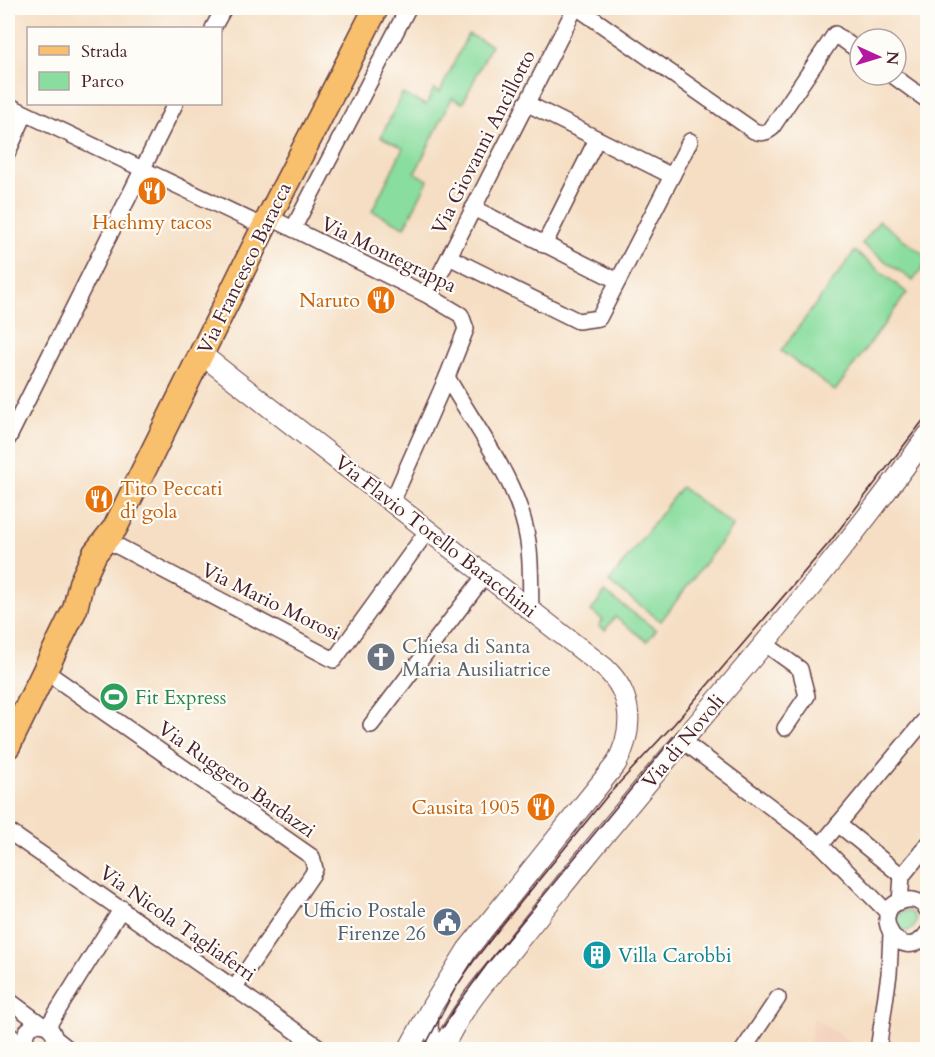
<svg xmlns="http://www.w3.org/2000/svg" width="935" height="1057" font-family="Cardo,serif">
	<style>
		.built { fill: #f4d3c0 }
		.green { fill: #89dd9e; stroke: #6a7e64; stroke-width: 1.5 }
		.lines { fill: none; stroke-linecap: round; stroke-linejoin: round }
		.minor-casing { stroke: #643c42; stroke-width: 18 }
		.tertiary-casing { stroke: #643c42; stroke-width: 22 }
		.primary-casing { stroke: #643c42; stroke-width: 27 }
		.minor { stroke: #fff; stroke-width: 15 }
		.tertiary { stroke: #fff; stroke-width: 20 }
		.primary { stroke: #f8bf6c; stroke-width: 24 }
		.tram { stroke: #4a1f2b; stroke-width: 1.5 }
		.labels { text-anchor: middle; stroke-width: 4.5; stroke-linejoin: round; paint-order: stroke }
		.street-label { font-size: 20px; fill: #4a1f2b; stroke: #fdfcf7 }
		.food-label { font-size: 20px; fill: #c56008; stroke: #fdfcf7; text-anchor: end }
		.worship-label { font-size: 20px; fill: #5b616d; stroke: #fdfcf7; text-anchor: start }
		.leisure-label { font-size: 20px; fill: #27864d; stroke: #fdfcf7; text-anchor: start }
		.service-label { font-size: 20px; fill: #4e5e75; stroke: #fdfcf7; text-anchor: end }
		.culture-label { font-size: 20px; fill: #0d838f; stroke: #fdfcf7; text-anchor: start }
	</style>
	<rect width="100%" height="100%" fill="#fdfcf7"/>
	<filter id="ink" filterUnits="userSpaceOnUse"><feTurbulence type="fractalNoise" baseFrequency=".0167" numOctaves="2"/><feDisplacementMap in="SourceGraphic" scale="12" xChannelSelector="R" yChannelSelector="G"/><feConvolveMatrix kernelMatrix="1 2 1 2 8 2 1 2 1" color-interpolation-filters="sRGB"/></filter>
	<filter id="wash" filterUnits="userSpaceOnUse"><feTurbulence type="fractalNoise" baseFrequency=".008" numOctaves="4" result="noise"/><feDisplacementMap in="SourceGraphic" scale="24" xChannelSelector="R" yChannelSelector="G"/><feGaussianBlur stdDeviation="1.35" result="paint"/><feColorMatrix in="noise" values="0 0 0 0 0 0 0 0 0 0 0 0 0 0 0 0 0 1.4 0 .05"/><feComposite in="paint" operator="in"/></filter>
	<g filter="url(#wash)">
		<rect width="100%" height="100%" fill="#f5dec3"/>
		<!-- built -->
		<path class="built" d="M813,1018L860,1049H809Z"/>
		<!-- green -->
		<g class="green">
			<path d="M468,34L491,45L463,103L452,98L415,173L428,180L405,227L372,211L403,148L381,137L402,94L426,105L434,89L440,92Z"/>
			<path d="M879,221L927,257V262L913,281L862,244Z"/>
			<path d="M855,251L907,293L835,391L781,351Z"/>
			<path d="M681,487L733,526L661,621L609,582Z"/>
			<path d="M605,592L656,630L647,641L615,617L605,630L599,626L603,620L591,611Z"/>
			<circle cx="906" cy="921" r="10"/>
		</g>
	</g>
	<g filter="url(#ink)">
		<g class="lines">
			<!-- minor casing -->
			<g class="minor-casing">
				<g id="minor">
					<path d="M578,8L754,131C761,134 766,133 771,129L835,34L860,52"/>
					<path d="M213,28L224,8"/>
					<path d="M892,75L928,101"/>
					<path d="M526,103L672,176"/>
					<path d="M8,105L264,227"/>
					<path d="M8,152L25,114"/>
					<path d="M473,208L618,281"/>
					<path d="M269,217L429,296L461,315L466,329L447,377C475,427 517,479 527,536C532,560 530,586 531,610"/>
					<path d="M293,229L408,8"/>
					<path d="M544,245L597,139"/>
					<path d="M449,257L578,321L599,318L690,141"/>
					<path d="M429,296L575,8"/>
					<path d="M8,439L175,104"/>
					<path d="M392,502L447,377"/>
					<path d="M112,543L334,660L428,530"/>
					<path d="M764,643L800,669L807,696L785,728"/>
					<path d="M45,671L312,857L315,869L312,875L234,989"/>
					<path d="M371,725L486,574"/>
					<path d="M683,741L821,845L888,913"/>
					<path d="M838,824L902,876"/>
					<path d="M8,831L323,1050"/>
					<path d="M821,845L928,716"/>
					<path d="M900,902L902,876L928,844"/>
					<path d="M928,911C923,904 916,899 908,900C863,903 900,972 928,932"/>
					<path d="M8,1006L11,1002L41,1024"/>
					<path d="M431,1010L430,1028L438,1050"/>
					<path d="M48,1026L122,908"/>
					<path d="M8,1034L28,1049"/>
					<path d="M55,1038L70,1050"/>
					<path d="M29,1050L25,1043L26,1032C40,1014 63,1031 51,1050"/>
					<path d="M743,1050L778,998"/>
					<path d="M878,1050L889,974L891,934"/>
				</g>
			</g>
			<!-- tertiary casing -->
			<g class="tertiary-casing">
				<g id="tertiary">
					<path d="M201,354L605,668C634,695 634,731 616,764L467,950L432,1006L408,1050"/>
					<path d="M442,1050C458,1014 484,983 509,953C533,922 558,892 583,861C698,719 821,584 928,435"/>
				</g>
			</g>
			<!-- primary casing -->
			<g class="primary-casing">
				<path id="primary" d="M8,746L75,609L81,583L95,553L115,528L121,516L264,227L376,8"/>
			</g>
			<!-- minor -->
			<use href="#minor" class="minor"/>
			<!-- tertiary -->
			<use href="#tertiary" class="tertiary"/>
			<!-- primary -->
			<use href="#primary" class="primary"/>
			<!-- tram -->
			<g class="tram">
				<path d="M443,1028L455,1008L488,963L678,732"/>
				<path d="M423,1050L455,989L473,962L499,929L608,795L675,723L829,543L928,414"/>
			</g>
		</g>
	</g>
	<!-- icons -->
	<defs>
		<g id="restaurant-disc" transform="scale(1.5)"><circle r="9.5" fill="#e8710a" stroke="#fdfcf7"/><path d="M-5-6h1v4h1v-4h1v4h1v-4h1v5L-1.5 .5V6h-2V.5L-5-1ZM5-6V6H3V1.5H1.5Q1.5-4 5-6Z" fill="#fff"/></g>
		<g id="church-disc" transform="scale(1.5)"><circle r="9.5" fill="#6b7280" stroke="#fdfcf7"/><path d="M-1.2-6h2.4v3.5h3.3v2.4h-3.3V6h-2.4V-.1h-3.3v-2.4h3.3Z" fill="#fff"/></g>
		<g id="stadium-disc" transform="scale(1.5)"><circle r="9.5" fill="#2e9e5b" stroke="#fdfcf7"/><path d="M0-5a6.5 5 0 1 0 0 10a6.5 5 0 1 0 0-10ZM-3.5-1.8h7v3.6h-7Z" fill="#fff"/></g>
		<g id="civic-disc" transform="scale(1.5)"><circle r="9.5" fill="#5c6f8a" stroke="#fdfcf7"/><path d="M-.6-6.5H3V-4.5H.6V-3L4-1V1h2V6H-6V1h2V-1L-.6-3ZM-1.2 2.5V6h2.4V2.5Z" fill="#fff"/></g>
		<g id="building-disc" transform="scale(1.5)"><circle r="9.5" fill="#0f9aa8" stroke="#fdfcf7"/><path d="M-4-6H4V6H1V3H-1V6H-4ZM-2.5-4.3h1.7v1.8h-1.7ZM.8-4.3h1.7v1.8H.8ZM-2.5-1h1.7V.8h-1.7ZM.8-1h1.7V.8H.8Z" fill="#fff"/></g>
	</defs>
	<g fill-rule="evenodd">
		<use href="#restaurant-disc" x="152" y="191"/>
		<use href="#restaurant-disc" x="381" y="300"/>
		<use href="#restaurant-disc" x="99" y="499"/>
		<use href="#church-disc" x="381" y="657"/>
		<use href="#stadium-disc" x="114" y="697"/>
		<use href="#restaurant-disc" x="541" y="807"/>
		<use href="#civic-disc" x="447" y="922"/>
		<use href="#building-disc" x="597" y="955"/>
	</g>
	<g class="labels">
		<!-- street labels -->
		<g class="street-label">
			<text transform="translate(483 142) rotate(-63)" y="7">Via Giovanni Ancillotto</text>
			<text transform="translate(389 254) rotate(26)" y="7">Via Montegrappa</text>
			<text transform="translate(244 268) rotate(-64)" y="7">Via Francesco Baracca</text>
			<text transform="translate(436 536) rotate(38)" y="7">Via Flavio Torello Baracchini</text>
			<text transform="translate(271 601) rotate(26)" y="7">Via Mario Morosi</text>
			<text transform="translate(683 741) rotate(-50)" y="7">Via di Novoli</text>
			<text transform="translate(237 779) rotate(35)" y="7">Via Ruggero Bardazzi</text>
			<text transform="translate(178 923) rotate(35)" y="7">Via Nicola Tagliaferri</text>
		</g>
		<!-- food labels -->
		<g class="food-label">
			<text x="152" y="229" text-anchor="middle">Hachmy tacos</text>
			<text x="360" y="307">Naruto</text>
			<text x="120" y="495" text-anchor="start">Tito Peccati<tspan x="120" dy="23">di gola</tspan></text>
			<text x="520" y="814">Causita 1905</text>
		</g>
		<!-- worship labels -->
		<g class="worship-label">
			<text x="402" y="653">Chiesa di Santa<tspan x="402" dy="23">Maria Ausiliatrice</tspan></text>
		</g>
		<!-- leisure labels -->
		<g class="leisure-label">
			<text x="135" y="704">Fit Express</text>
		</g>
		<!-- service labels -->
		<g class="service-label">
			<text x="426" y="917">Ufficio Postale<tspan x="426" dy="23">Firenze 26</tspan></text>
		</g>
		<!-- culture labels -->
		<g class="culture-label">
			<text x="618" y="962">Villa Carobbi</text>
		</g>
	</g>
	<!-- margin -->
	<rect width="935" height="1057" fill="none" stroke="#fdfcf7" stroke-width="30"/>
	<!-- legend -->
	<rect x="27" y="27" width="195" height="78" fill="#fdfcf7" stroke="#b5a4a5" stroke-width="1.5"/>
	<rect x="39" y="46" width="30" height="9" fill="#f8bf6c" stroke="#b5a4a5" stroke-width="1.5"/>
	<text x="81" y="57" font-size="18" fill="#4a1f2b">Strada</text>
	<rect x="39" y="72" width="30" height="18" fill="#89dd9e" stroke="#b5a4a5" stroke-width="1.5"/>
	<text x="81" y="87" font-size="18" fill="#4a1f2b">Parco</text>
	<!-- north arrow -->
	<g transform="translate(878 57) rotate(94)"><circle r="28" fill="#fdfcf7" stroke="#b5a4a5" stroke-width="1.5"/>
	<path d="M0-4.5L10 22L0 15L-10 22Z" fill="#b5179e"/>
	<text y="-9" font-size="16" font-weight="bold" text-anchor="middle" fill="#4a1f2b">N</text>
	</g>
</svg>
